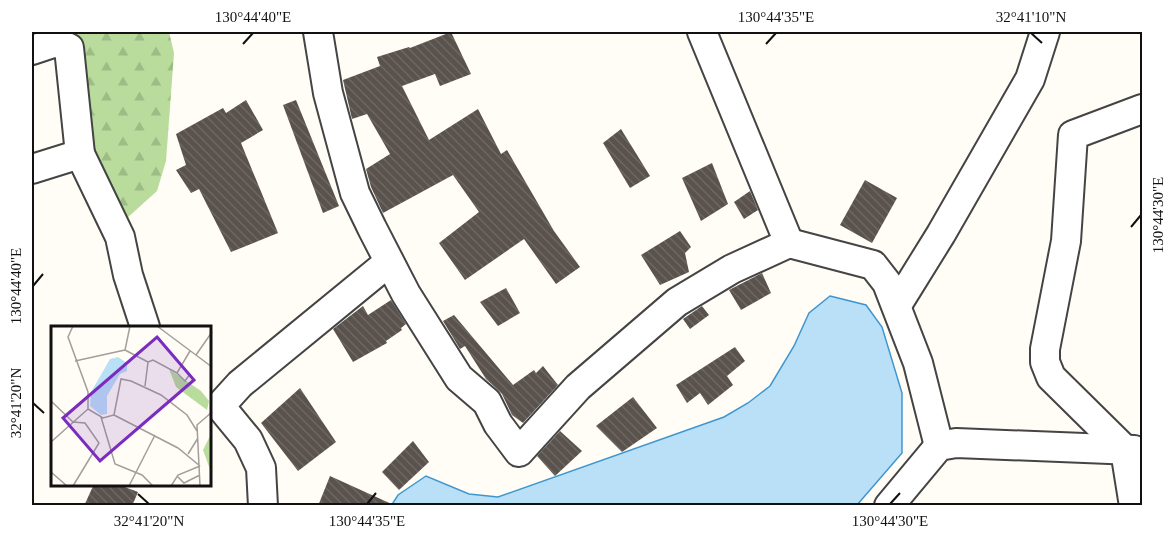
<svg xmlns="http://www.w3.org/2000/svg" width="1174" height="537" font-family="'Times New Roman',serif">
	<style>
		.forest { fill: url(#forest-firs) }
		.water { fill: #b9e0f7; stroke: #3f96cf; stroke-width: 1.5 }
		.building { fill: url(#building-back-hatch) }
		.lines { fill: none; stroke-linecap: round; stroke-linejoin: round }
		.minor-casing { stroke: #444; stroke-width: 32 }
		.minor { stroke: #fff; stroke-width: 28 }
		.ticks { fill: none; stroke: #111; stroke-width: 2 }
		.inset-road { fill: none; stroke: #a09f9a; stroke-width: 1.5 }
		.view { fill: #7b2cbf; fill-opacity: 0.15; stroke: #7b2cbf; stroke-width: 3 }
		.inset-edge { fill: none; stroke: #111; stroke-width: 3 }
		.neatline { fill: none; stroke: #111; stroke-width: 2 }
		.ticks-label { font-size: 15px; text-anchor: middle; fill: #111 }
	</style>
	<defs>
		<pattern id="forest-firs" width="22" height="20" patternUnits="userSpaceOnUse" patternTransform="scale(1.5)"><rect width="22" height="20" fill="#b9dc9c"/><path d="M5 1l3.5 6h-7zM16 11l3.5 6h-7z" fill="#9ebc85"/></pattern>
		<pattern id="building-back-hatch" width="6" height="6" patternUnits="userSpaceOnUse" patternTransform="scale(1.5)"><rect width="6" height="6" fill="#5a524d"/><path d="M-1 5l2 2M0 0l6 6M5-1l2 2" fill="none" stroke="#6d6662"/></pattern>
	</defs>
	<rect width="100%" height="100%" fill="#fffdf5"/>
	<!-- forest -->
	<path class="forest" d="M59,32H169L174,53L166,161L157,191L116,228Z"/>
	<!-- water -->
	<path class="water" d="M830,296L866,305L882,327L902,393V453L857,505L391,506L398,495L426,476L469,494L498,497L724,417L748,403L770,386L794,346L809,313Z"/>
	<!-- building -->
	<g class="building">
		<path d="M451,32L471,74L440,86L435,74L402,86L429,140L478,109L501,154L507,150L554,231L580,267L556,284L524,239L465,280L439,243L479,212L453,175L383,213L371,187L366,169L390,154L367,114L352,119L343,80L380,66L377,57L409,47L410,48Z"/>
		<path d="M246,100L263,130L241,143L278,233L231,252L199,189L191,193L176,170L186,165L176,134L223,108L226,113Z"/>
		<path d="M296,100L339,206L323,213L283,105Z"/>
		<path d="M621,129L650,176L630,188L603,143Z"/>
		<path d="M712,163L728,204L701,221L682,178Z"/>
		<path d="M865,180L897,198L872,243L840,225Z"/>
		<path d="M750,191L758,210L744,219L734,202Z"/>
		<path d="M680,231L691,247L685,253L689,272L660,285L641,255Z"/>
		<path d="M762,273L771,293L741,310L729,290Z"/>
		<path d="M506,288L520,313L498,326L480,302Z"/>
		<path d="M391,300L406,324L401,328L402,330L386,341L387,343L353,362L333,329L363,306L368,315Z"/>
		<path d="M702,306L709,315L690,329L683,319Z"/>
		<path d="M454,315L513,385L534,370L536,373L543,366L558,385L523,423L512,415L502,394L486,379L465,346L460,349L443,321Z"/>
		<path d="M735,347L745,361L727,376L733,385L708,405L700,393L687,403L676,385Z"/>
		<path d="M300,388L336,442L298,471L261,423Z"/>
		<path d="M633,397L657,428L622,452L596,426Z"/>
		<path d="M560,431L582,451L555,476L537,456Z"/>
		<path d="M413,441L429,462L399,490L382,472Z"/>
		<path d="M330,476L396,506H318Z"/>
		<path d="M94,484H117L138,492L132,506H84Z"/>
	</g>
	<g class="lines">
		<!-- minor casing -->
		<g class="minor-casing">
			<g id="minor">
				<path d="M318,32L328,93L355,193L372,228L406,294L459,378L487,402L498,424L519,452L578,387L677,302L732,269L789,243L873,265L887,283L918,363L939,446"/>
				<path d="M702,32L789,243"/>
				<path d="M32,50L56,42L69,48L80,154"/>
				<path d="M32,169L80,154L120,237L128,275L145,327"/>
				<path d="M897,305L941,234L1030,79L1045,32"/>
				<path d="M263,506L261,468L248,440L220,406L240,384L389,262"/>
				<path d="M889,506L939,446L956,443L1134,450"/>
				<path d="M1134,506L1125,450L1051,377L1045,362V349L1066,241L1073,135L1142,109"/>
			</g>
		</g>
		<!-- minor -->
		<use href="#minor" class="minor"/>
	</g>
	<!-- ticks -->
	<path class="ticks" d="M1031,33L1042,43M243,44L253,33M766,44L776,33M1131,227L1141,215M33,286L43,274M33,403L44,413M138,494L149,504M367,504L376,493M890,504L900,493"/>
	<!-- overview -->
	<g transform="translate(51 326)">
		<rect width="160" height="160" fill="#fffdf5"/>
		<path d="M118,43L150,65L158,75L156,84L125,61ZM160,108V146L152,124Z" fill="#b9dc9c"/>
		<path d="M67,31L76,37V45L69,48L56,70V88L50,89L39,80L40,66L59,33Z" fill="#b9e0f7"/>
		<path class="inset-road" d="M22,0L17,11L37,66V83M79,0L74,24L97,36L94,60M106,0L161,41M145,29L161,6M24,35L74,24M97,36L102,34L126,47L139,25M126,47L134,55L139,48M0,75L22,96L34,97L48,117L22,160M37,83L52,92L63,89L70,53L80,55L110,69L136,89L146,105M63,89L127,122L149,140M50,91L64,138L91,149L102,160M0,116L37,83M137,128L147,112M0,146L16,160M126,150L133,157L149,149M78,160L104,109M120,160L127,149L149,140M149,160L146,99L161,86"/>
		<path class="view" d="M106,11L143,54L49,135L12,92Z"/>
		<rect width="160" height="160" class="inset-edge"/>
	</g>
	<!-- border -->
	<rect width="1174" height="537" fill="none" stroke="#ffffff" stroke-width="66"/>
	<rect x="33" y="33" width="1108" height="471" class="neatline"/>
	<g class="ticks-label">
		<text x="253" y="22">130°44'40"E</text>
		<text x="776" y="22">130°44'35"E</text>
		<text x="1031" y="22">32°41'10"N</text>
		<text transform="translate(1158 215) rotate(-90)" y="5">130°44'30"E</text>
		<text transform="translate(16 286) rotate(-90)" y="5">130°44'40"E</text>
		<text transform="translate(16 403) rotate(-90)" y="5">32°41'20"N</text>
		<text x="149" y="526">32°41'20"N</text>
		<text x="367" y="526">130°44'35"E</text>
		<text x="890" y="526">130°44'30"E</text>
	</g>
</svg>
